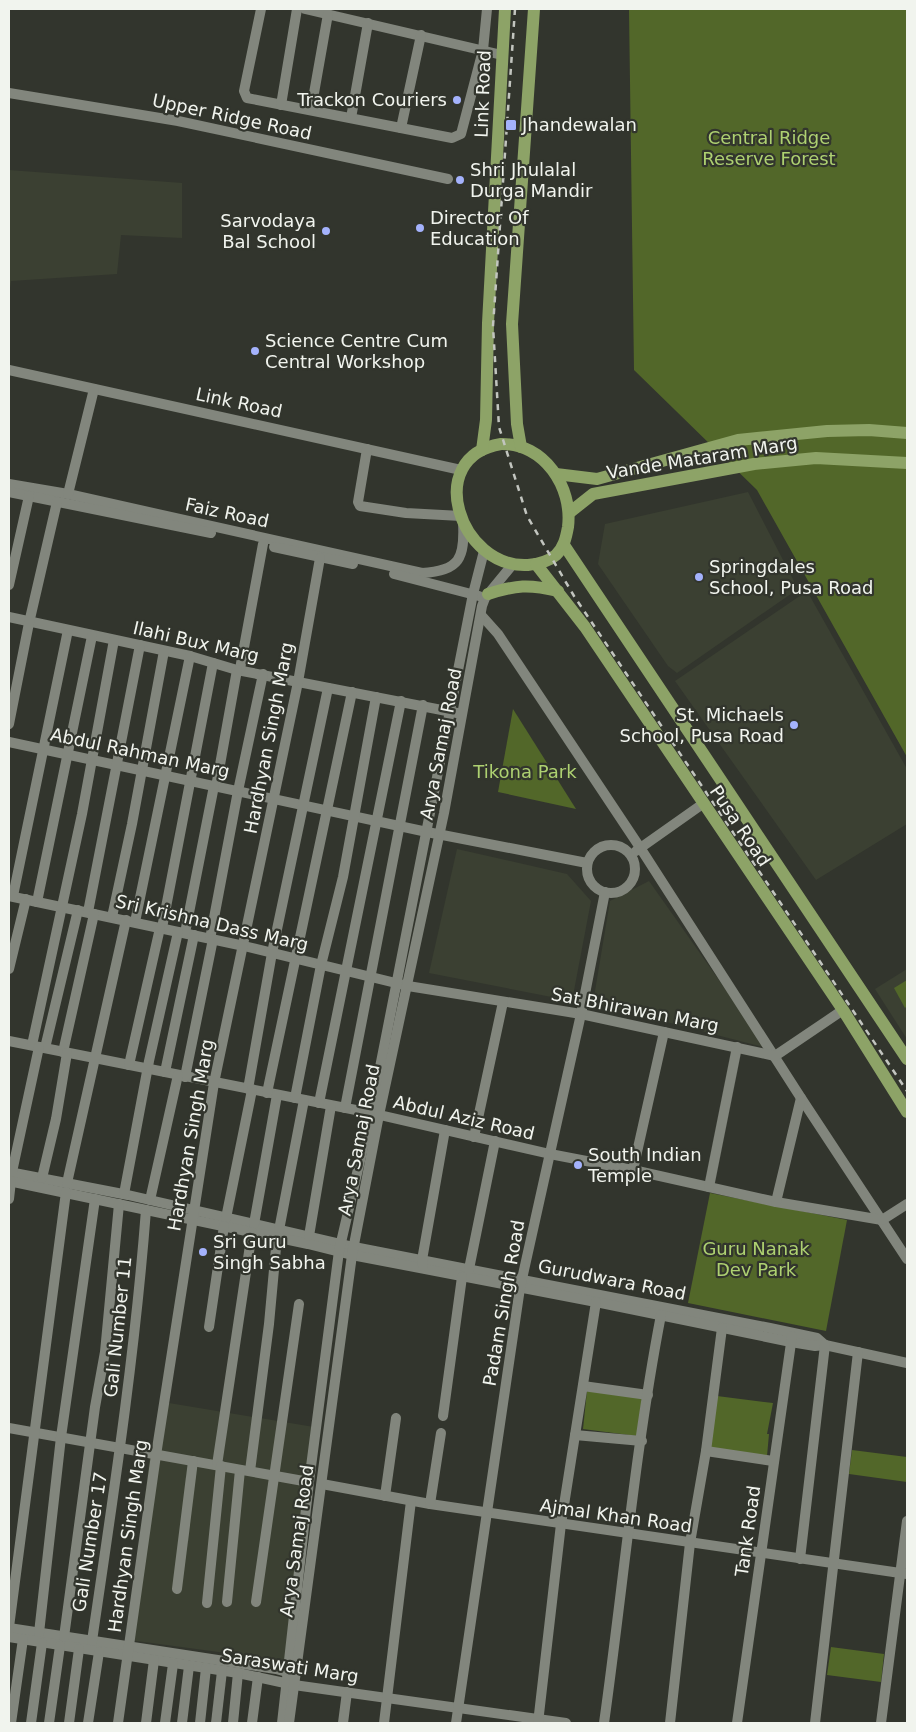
<svg xmlns="http://www.w3.org/2000/svg" width="916" height="1732" font-family="'DejaVu Sans',sans-serif">
	<style>
		.built { fill: #3b4032 }
		.green { fill: #526729 }
		.lines { fill: none; stroke-linecap: round; stroke-linejoin: round }
		.minor { stroke: #82867d; stroke-width: 10 }
		.major { stroke: #8da367; stroke-width: 12 }
		.rail { stroke: #c2c5bf; stroke-width: 2.5; stroke-dasharray: 6 6; stroke-linecap: butt }
		.poi-dot { fill: #a4b2fc; stroke: #32352d; stroke-width: 2 }
		.labels { text-anchor: middle; stroke-width: 4.5; stroke-linejoin: round; paint-order: stroke }
		.street-label { font-size: 18px; fill: #f1f4ee; stroke: #32352d }
		.poi-label { font-size: 18px; fill: #f1f4ee; stroke: #32352d; text-anchor: start }
		.park-label { font-size: 18px; fill: #aed171; stroke: #32352d }
	</style>
	<rect width="100%" height="100%" fill="#32352d"/>
	<!-- built -->
	<g class="built">
		<path d="M9,170L182,183V238L121,235L117,274L11,281L9,296Z"/>
		<path d="M748,492L798,589L677,673L668,666L598,564L605,524Z"/>
		<path d="M807,591L907,769V824L816,880L675,681Z"/>
		<path d="M457,849L567,874L591,901L572,1001L429,973Z"/>
		<path d="M649,881L767,1048L593,1003L610,901Z"/>
		<path d="M907,969V1039L875,989Z"/>
		<path d="M163,1402L314,1427L285,1661L129,1640L151,1444L157,1445Z"/>
	</g>
	<!-- green -->
	<g class="green">
		<path d="M629,9H907V757L757,490L634,370Z"/>
		<path d="M513,709L576,809L498,792Z"/>
		<path d="M907,980V1006L905,1008L894,988Z"/>
		<path d="M710,1193L847,1220L826,1331L688,1303Z"/>
		<path d="M587,1391L642,1398L637,1436L583,1429Z"/>
		<path d="M717,1396L773,1403L767,1434H769L767,1456L710,1448Z"/>
		<path d="M852,1450L907,1457V1482L849,1474Z"/>
		<path d="M831,1647L884,1654L881,1682L827,1675Z"/>
	</g>
	<g class="lines">
		<!-- minor -->
		<g class="minor">
			<path d="M261,9L244,91L247,98L452,138L461,134L483,50L487,9"/>
			<path d="M305,9L502,55"/>
			<path d="M9,93L178,121L448,179"/>
			<path d="M281,105L297,9"/>
			<path d="M311,110L328,14"/>
			<path d="M351,118L368,23"/>
			<path d="M401,128L421,35"/>
			<path d="M9,370L461,470"/>
			<path d="M367,449L358,502L360,506L406,513L461,516"/>
			<path d="M9,484L68,494L422,573C460,571 465,558 463,522"/>
			<path d="M9,492L211,533"/>
			<path d="M68,494L94,389"/>
			<path d="M274,547L353,564"/>
			<path d="M394,574L479,596"/>
			<path d="M9,585L29,496"/>
			<path d="M481,615L498,634L641,849L801,1098L907,1259"/>
			<path d="M9,617L190,656L237,670L457,713"/>
			<path d="M240,669L263,544"/>
			<path d="M9,724L29,623L57,502"/>
			<path d="M9,742L427,832L587,863"/>
			<path d="M216,787L237,670"/>
			<circle cx="611" cy="869" r="24"/>
			<path d="M636,851L704,803"/>
			<path d="M9,896L244,946L408,986L581,1014L775,1056L843,1010"/>
			<path d="M13,896L68,630"/>
			<path d="M37,902L92,636"/>
			<path d="M88,912L140,645"/>
			<path d="M112,917L132,824L164,651"/>
			<path d="M135,922L190,656"/>
			<path d="M162,928L213,663"/>
			<path d="M185,933L214,786"/>
			<path d="M210,939L238,791L263,674"/>
			<path d="M9,969L26,899"/>
			<path d="M9,1041L371,1113L550,1154L633,1170L776,1202L882,1220L907,1204"/>
			<path d="M32,1045L82,814L114,640"/>
			<path d="M45,1048L78,910"/>
			<path d="M63,1052L94,914"/>
			<path d="M129,1065L160,928"/>
			<path d="M165,1072L194,935"/>
			<path d="M185,1077L213,939"/>
			<path d="M248,1089L272,953L328,688"/>
			<path d="M267,1093L352,692"/>
			<path d="M295,1098L321,965L343,877L376,697"/>
			<path d="M319,1103L401,701"/>
			<path d="M345,1108L423,705"/>
			<path d="M474,1137L503,1002"/>
			<path d="M633,1170L664,1032"/>
			<path d="M9,1172L128,1195L354,1247L770,1328L817,1338L825,1345"/>
			<path d="M12,1172L39,1047"/>
			<path d="M42,1178L56,1119L67,1053"/>
			<path d="M9,1181L308,1244L352,1255L596,1302L791,1342L815,1346L825,1345L907,1363"/>
			<path d="M67,1183L126,920"/>
			<path d="M709,1187L737,1047"/>
			<path d="M124,1194L149,1061L178,932"/>
			<path d="M9,1199L11,1181"/>
			<path d="M150,1200L178,1075"/>
			<path d="M776,1202L801,1098"/>
			<path d="M226,1218L252,1090"/>
			<path d="M254,1224L277,1095"/>
			<path d="M279,1230L304,1100"/>
			<path d="M309,1236L331,1106"/>
			<path d="M423,1266L422,1260L445,1130"/>
			<path d="M469,1269L495,1141"/>
			<path d="M209,1327L224,1226"/>
			<path d="M583,1386L648,1395"/>
			<path d="M443,1416L462,1277"/>
			<path d="M9,1428L309,1482"/>
			<path d="M575,1435L642,1441"/>
			<path d="M706,1451L773,1461"/>
			<path d="M217,1465L252,1232"/>
			<path d="M250,1471L269,1324L277,1237"/>
			<path d="M322,1484L430,1504L907,1574"/>
			<path d="M385,1496L396,1418"/>
			<path d="M430,1504L441,1433"/>
			<path d="M800,1559L825,1345"/>
			<path d="M177,1589L193,1461"/>
			<path d="M227,1602L240,1470"/>
			<path d="M256,1602L299,1304"/>
			<path d="M207,1603L221,1466"/>
			<path d="M9,1627L66,1192"/>
			<path d="M9,1628L276,1669L294,1674"/>
			<path d="M39,1633L61,1437L95,1199"/>
			<path d="M9,1637L238,1673L294,1685L566,1723"/>
			<path d="M64,1637L95,1407L105,1352L119,1204"/>
			<path d="M92,1641C113,1498 135,1355 146,1210"/>
			<path d="M11,1723L23,1639"/>
			<path d="M31,1723L42,1643"/>
			<path d="M49,1723L60,1646"/>
			<path d="M69,1723L79,1649"/>
			<path d="M88,1723L99,1652"/>
			<path d="M118,1723L156,1455L214,1083L298,682L320,558"/>
			<path d="M146,1723L154,1660"/>
			<path d="M165,1723L173,1664"/>
			<path d="M182,1723L189,1666"/>
			<path d="M200,1723L206,1668"/>
			<path d="M216,1723L222,1671"/>
			<path d="M233,1723L238,1673"/>
			<path d="M252,1723L258,1677"/>
			<path d="M282,1723L309,1482L339,1251L371,1113L473,594L484,551"/>
			<path d="M289,1723L352,1255L379,1115L444,813L482,606L485,598L513,564"/>
			<path d="M343,1723L347,1692"/>
			<path d="M384,1723L411,1501"/>
			<path d="M456,1723L520,1288L581,1014L605,892"/>
			<path d="M538,1723L561,1524L596,1302"/>
			<path d="M604,1723C623,1587 635,1450 661,1315"/>
			<path d="M670,1723L690,1543L706,1451L722,1328"/>
			<path d="M737,1723L792,1336"/>
			<path d="M815,1723L858,1352"/>
			<path d="M881,1723L907,1521"/>
		</g>
		<!-- major -->
		<g class="major">
			<path d="M501,444C544,443 573,487 568,527C566,538 564,547 556,555C548,562 538,564 528,565C460,569 422,457 501,444Z"/>
			<path d="M521,447L517,424L512,324L534,9"/>
			<path d="M482,450L486,420L488,323L505,9"/>
			<path d="M556,474L597,479L738,440L827,431L869,430L907,433"/>
			<path d="M569,513L593,494L754,464L816,458L907,463"/>
			<path d="M564,545L907,1059"/>
			<path d="M536,564L585,627L843,1010L907,1112"/>
			<path d="M488,594C516,585 529,584 558,591"/>
		</g>
		<!-- rail -->
		<path class="rail" d="M515,9L493,326L499,427L527,516L574,596L907,1091"/>
	</g>
	<!-- markers -->
	<g class="poi-dot">
		<circle cx="457" cy="100" r="5"/>
		<rect x="505" y="119" width="12" height="12" rx="2.5"/>
		<circle cx="460" cy="180" r="5"/>
		<circle cx="420" cy="228" r="5"/>
		<circle cx="326" cy="231" r="5"/>
		<circle cx="255" cy="351" r="5"/>
		<circle cx="699" cy="577" r="5"/>
		<circle cx="794" cy="725" r="5"/>
		<circle cx="578" cy="1165" r="5"/>
		<circle cx="203" cy="1252" r="5"/>
	</g>
	<g class="labels">
		<!-- street labels -->
		<g class="street-label">
			<text transform="translate(483 94) rotate(-88)" y="6">Link Road</text>
			<text transform="translate(232 117) rotate(12)" y="6">Upper Ridge Road</text>
			<text transform="translate(239 403) rotate(12)" y="6">Link Road</text>
			<text transform="translate(702 458) rotate(-9)" y="6">Vande Mataram Marg</text>
			<text transform="translate(227 513) rotate(12)" y="6">Faiz Road</text>
			<text transform="translate(196 642) rotate(13)" y="6">Ilahi Bux Marg</text>
			<text transform="translate(269 738) rotate(-79)" y="6">Hardhyan Singh Marg</text>
			<text transform="translate(441 744) rotate(-79)" y="6">Arya Samaj Road</text>
			<text transform="translate(140 753) rotate(12)" y="6">Abdul Rahman Marg</text>
			<text transform="translate(740 826) rotate(56)" y="6">Pusa Road</text>
			<text transform="translate(212 923) rotate(13)" y="6">Sri Krishna Dass Marg</text>
			<text transform="translate(635 1010) rotate(11)" y="6">Sat Bhirawan Marg</text>
			<text transform="translate(464 1118) rotate(13)" y="6">Abdul Aziz Road</text>
			<text transform="translate(191 1135) rotate(-80)" y="6">Hardhyan Singh Marg</text>
			<text transform="translate(359 1140) rotate(-79)" y="6">Arya Samaj Road</text>
			<text transform="translate(612 1280) rotate(11)" y="6">Gurudwara Road</text>
			<text transform="translate(504 1303) rotate(-80)" y="6">Padam Singh Road</text>
			<text transform="translate(118 1327) rotate(-84)" y="6">Gali Number 11</text>
			<text transform="translate(616 1516) rotate(8)" y="6">Ajmal Khan Road</text>
			<text transform="translate(748 1531) rotate(-82)" y="6">Tank Road</text>
			<text transform="translate(128 1536) rotate(-82)" y="6">Hardhyan Singh Marg</text>
			<text transform="translate(297 1541) rotate(-82)" y="6">Arya Samaj Road</text>
			<text transform="translate(90 1542) rotate(-81)" y="6">Gali Number 17</text>
			<text transform="translate(290 1666) rotate(9)" y="6">Saraswati Marg</text>
		</g>
		<!-- poi labels -->
		<g class="poi-label">
			<text x="447" y="106" text-anchor="end">Trackon Couriers</text>
			<text x="522" y="131">Jhandewalan</text>
			<text x="470" y="176">Shri Jhulalal<tspan x="470" dy="21">Durga Mandir</tspan></text>
			<text x="430" y="224">Director Of<tspan x="430" dy="21">Education</tspan></text>
			<text x="316" y="227" text-anchor="end">Sarvodaya<tspan x="316" dy="21">Bal School</tspan></text>
			<text x="265" y="347">Science Centre Cum<tspan x="265" dy="21">Central Workshop</tspan></text>
			<text x="709" y="573">Springdales<tspan x="709" dy="21">School, Pusa Road</tspan></text>
			<text x="784" y="721" text-anchor="end">St. Michaels<tspan x="784" dy="21">School, Pusa Road</tspan></text>
			<text x="588" y="1161">South Indian<tspan x="588" dy="21">Temple</tspan></text>
			<text x="213" y="1248">Sri Guru<tspan x="213" dy="21">Singh Sabha</tspan></text>
		</g>
		<!-- park labels -->
		<g class="park-label">
			<text x="769" y="144">Central Ridge<tspan x="769" dy="21">Reserve Forest</tspan></text>
			<text x="525" y="778">Tikona Park</text>
			<text x="756" y="1255">Guru Nanak<tspan x="756" dy="21">Dev Park</tspan></text>
		</g>
	</g>
	<!-- border -->
	<rect width="916" height="1732" fill="none" stroke="#f1f4ee" stroke-width="20"/>
</svg>
